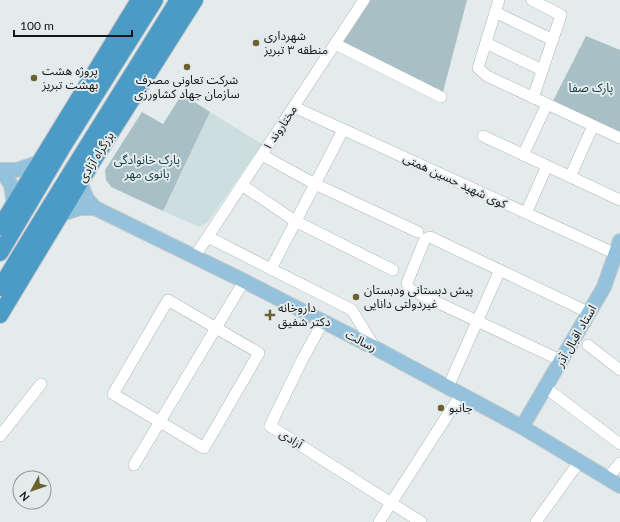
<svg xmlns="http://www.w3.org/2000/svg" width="620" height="522" font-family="Lato,'Noto Sans Arabic',sans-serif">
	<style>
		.built { fill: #cddee1 }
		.green { fill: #a8c0c5 }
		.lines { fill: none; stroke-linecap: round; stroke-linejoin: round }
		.minor-casing { stroke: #b0b7b8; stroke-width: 12 }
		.major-casing { stroke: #c6c7c7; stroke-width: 16 }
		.highway-casing { stroke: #c6c7c7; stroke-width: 18 }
		.minor { stroke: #fff; stroke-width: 11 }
		.major { stroke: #94c2dd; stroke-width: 14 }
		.highway { stroke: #4c9ac6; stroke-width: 16 }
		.poi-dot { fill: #6c612e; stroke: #e3ebec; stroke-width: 1.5 }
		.labels { text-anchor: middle; stroke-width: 4; stroke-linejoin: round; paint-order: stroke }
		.poi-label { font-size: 12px; fill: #131516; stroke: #e3ebec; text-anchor: start }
		.park-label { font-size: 12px; fill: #123941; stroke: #e3ebec }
		.street-label { font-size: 12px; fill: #131516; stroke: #e3ebec }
	</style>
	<rect width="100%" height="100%" fill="#e3ebec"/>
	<!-- built -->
	<path class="built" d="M210,112L262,144L208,222L199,227L163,211Z"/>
	<!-- green -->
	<g class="green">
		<path d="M371,0H467L443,92L342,41Z"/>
		<path d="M586,36L620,50V134L553,101Z"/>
		<path d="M182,94L210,112L163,211L111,187L106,180L105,170L142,112L163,124Z"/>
	</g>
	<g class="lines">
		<!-- minor casing -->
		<g class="minor-casing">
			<g id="minor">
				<path d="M499,0L478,68L487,76L620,138"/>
				<path d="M532,0L561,15L533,98"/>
				<path d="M495,12L553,40"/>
				<path d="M486,43L542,70"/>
				<path d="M335,44L441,97"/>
				<path d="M294,107L616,254"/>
				<path d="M483,136L620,200"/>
				<path d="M262,155L315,184L418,232"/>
				<path d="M523,155L547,104"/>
				<path d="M570,177L593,126"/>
				<path d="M242,185L295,221L393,270"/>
				<path d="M526,213L547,166"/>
				<path d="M208,237L352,310L375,348"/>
				<path d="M195,256L364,0"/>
				<path d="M271,269L343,130"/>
				<path d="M168,300L259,353L204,448L113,394Z"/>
				<path d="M323,322L302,360L270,426L421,522"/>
				<path d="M588,345L620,370"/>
				<path d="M562,361L409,289L407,283L425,239L430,237L590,313"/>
				<path d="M448,387L500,270"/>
				<path d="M546,388L620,444"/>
				<path d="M0,436L41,384"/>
				<path d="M134,465L244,281"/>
				<path d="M607,479L620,463"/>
				<path d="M379,522L461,394"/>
				<path d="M536,522L579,462"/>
			</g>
		</g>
		<!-- major casing -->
		<g class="major-casing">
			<g id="major">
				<path d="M0,170H17L40,162"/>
				<path d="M2,171L11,185L14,204"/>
				<path d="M80,182L87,199L95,208"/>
				<path d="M62,214L80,208H95L244,281L375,348L522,427L620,486"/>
				<path d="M522,427L604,287L620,241"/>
			</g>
		</g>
		<!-- highway casing -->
		<g class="highway-casing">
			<g id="highway">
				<path d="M0,227L139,0"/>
				<path d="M0,253L64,145L155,0"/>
				<path d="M0,288C58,191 119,96 178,0"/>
				<path d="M0,315L93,161L195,0"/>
			</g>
		</g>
		<!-- minor -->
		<use href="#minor" class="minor"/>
		<!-- major -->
		<use href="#major" class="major"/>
		<!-- highway -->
		<use href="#highway" class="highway"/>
	</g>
	<!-- markers -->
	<g class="poi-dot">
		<circle cx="256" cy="43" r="4"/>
		<circle cx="187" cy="67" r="4"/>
		<circle cx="34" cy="78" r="4"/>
		<circle cx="356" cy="297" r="4"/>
		<path d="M268 309h4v4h4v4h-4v4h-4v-4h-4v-4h4z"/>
		<circle cx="441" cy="408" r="4"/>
	</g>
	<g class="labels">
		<!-- poi labels -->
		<g class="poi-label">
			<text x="264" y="40">شهرداری<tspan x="264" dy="14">منطقه ۳ تبریز</tspan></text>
			<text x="42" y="75">پروژه هشت<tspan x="42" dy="14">بهشت تبریز</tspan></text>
			<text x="187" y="84" text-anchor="middle">شرکت تعاونی مصرف<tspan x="187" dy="14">سازمان جهاد کشاورزی</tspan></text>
			<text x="364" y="294">پیش دبستانی ودبستان<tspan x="364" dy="14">غیردولتی دانایی</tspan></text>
			<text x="278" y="312">داروخانه<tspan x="278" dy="14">دکتر شفیق</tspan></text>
			<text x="449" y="412">جانبو</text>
		</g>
		<!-- park labels -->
		<g class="park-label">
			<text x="591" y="92">پارک صفا</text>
			<text x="147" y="164">پارک خانوادگی<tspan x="147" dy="14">بانوی مهر</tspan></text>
		</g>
		<!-- street labels -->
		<g class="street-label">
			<text transform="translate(280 128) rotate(-56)" y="4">مختاروند ۱</text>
			<text transform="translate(96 157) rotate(-58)" y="4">بزرگراه آزادی</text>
			<text transform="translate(455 181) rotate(25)" y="4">کوی شهید حسین همتی</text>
			<text transform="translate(576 336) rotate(-60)" y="4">استاد اقبال آذر</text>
			<text transform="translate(361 341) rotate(27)" y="4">رسالت</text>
			<text transform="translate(291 439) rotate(32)" y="4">آزادی</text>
		</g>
	</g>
	<!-- north arrow -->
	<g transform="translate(32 490) rotate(230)"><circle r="19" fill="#e3ebec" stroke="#909596"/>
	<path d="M0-3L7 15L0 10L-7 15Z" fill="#6c612e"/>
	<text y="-6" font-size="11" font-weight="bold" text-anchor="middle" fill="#131516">N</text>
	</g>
	<!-- scale -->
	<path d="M14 30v6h118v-6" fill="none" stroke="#131516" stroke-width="2"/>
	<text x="20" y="30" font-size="12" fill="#131516" stroke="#e3ebec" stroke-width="3" paint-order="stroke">100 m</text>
</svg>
